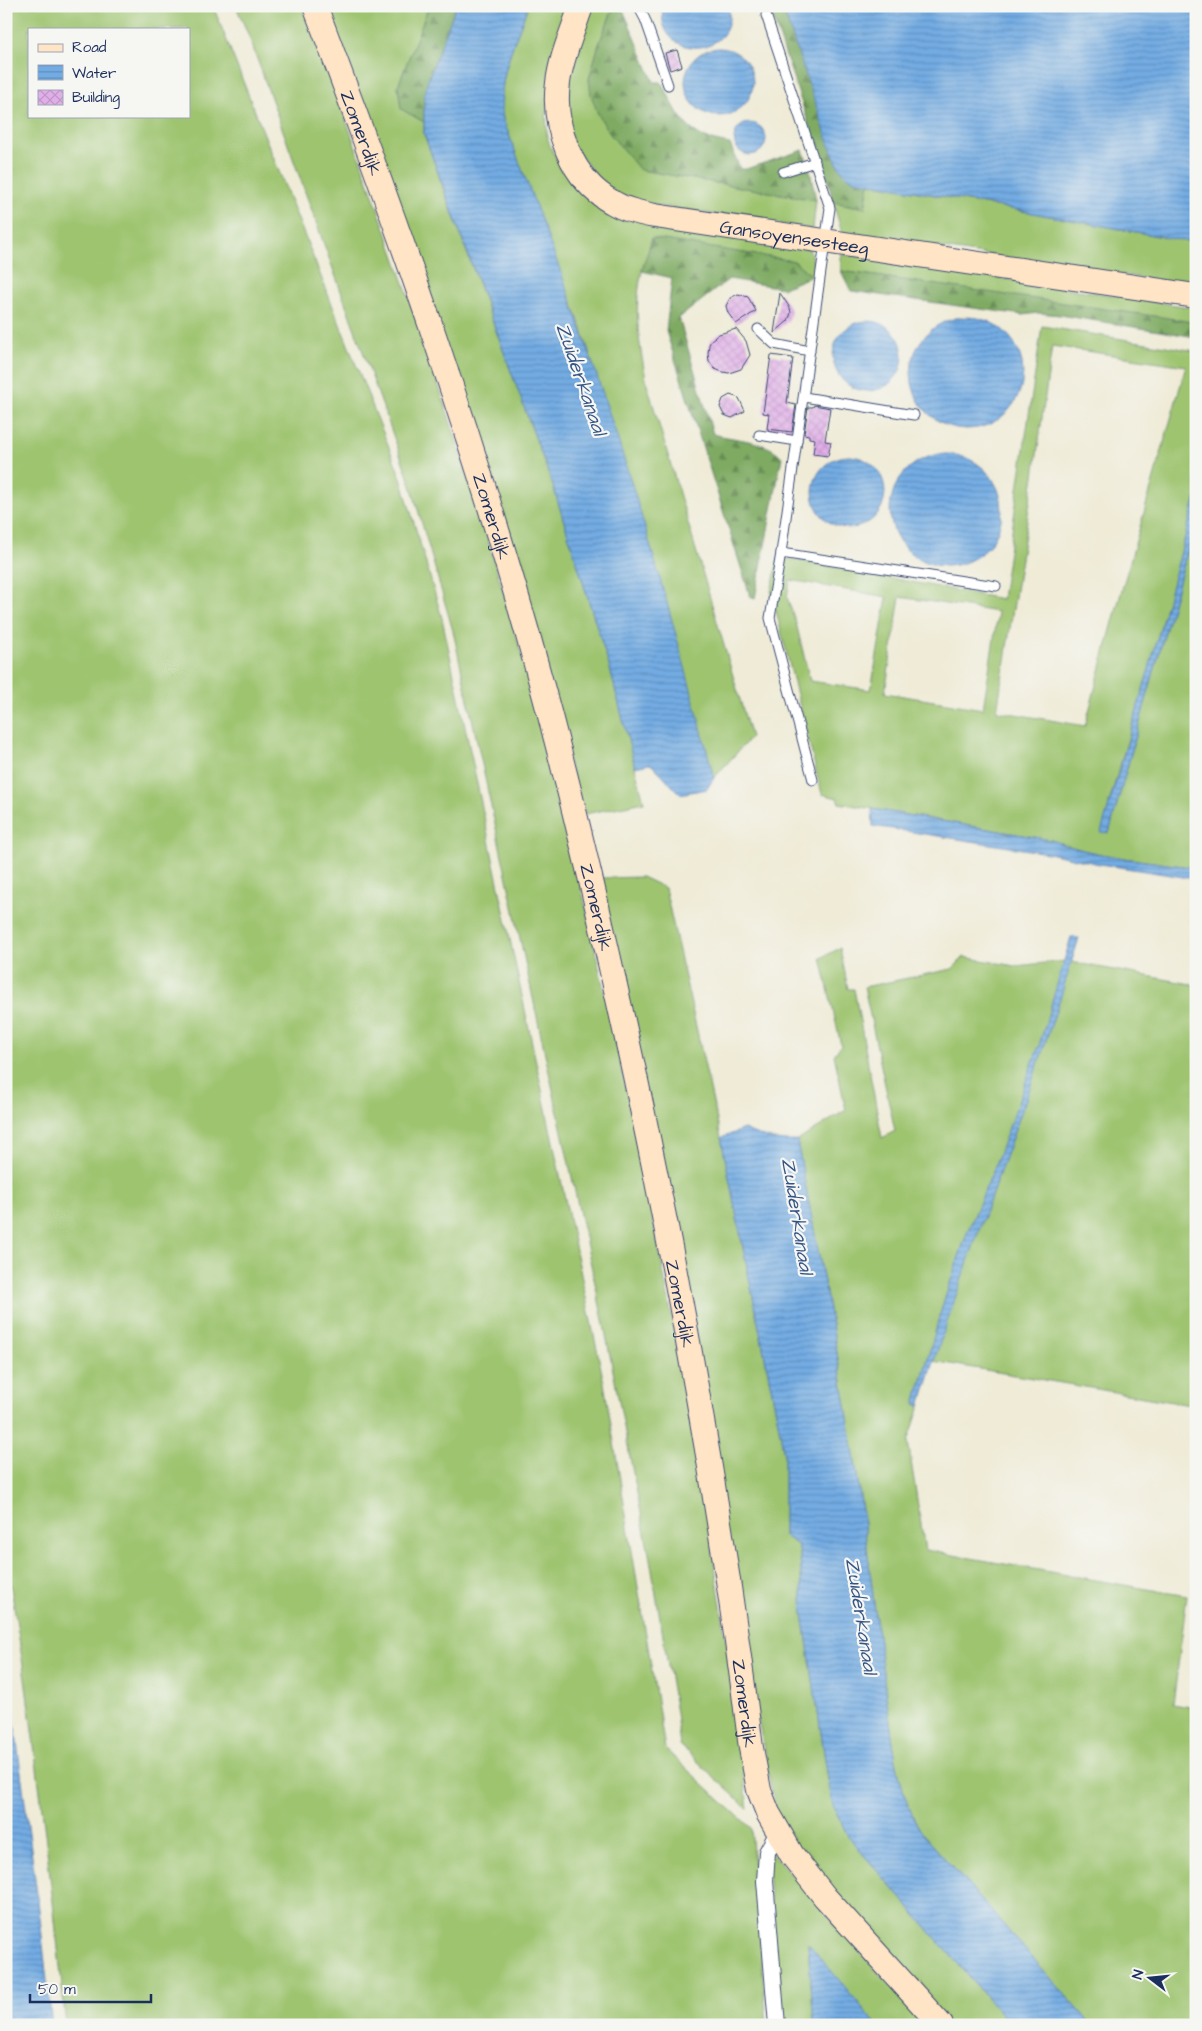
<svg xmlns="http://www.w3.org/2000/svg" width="1202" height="2031" font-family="'Architects Daughter',sans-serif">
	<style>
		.grass { fill: #9ec46f; stroke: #5c7a66; fill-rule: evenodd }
		.forest { fill: url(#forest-firs); stroke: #4c6c60 }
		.water { fill: url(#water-rules); stroke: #476ea0 }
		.building { fill: url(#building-cross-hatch) }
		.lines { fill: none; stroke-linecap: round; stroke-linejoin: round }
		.lane-casing { stroke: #3b4b70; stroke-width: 11 }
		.street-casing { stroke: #3b4b70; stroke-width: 18 }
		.secondary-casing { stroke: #3b4b70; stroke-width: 26 }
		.lane { stroke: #fff; stroke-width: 9 }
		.street { stroke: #fff; stroke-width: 16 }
		.secondary { stroke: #ffe4c6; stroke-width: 24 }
		.labels { text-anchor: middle; stroke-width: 4.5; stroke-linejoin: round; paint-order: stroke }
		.street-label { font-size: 19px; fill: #1b2f5e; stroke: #f6f6f2 }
		.water-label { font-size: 20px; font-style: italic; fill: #355486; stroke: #f6f6f2 }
	</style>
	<defs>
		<pattern id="forest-firs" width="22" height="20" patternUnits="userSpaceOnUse" patternTransform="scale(1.25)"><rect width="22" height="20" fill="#7eaa62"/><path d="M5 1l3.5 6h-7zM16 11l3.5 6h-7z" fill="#668b54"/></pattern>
		<pattern id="water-rules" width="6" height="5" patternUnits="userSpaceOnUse" patternTransform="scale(1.25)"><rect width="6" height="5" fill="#73ace3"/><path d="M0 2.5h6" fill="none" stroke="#5e8cbb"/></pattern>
		<pattern id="building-cross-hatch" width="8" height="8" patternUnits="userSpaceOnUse" patternTransform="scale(1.25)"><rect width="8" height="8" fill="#e1afe8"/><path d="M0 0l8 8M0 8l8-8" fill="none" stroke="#c097c9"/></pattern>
	</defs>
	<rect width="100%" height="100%" fill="#f6f6f2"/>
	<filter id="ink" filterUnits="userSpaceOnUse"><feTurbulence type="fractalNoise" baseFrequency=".02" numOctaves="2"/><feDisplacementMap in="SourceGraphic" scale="10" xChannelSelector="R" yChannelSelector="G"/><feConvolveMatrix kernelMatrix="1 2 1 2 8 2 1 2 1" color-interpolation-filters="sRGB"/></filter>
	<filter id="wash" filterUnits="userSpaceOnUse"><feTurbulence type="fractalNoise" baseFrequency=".0096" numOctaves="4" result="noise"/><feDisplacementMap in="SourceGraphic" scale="20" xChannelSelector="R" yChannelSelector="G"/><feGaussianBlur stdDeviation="1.12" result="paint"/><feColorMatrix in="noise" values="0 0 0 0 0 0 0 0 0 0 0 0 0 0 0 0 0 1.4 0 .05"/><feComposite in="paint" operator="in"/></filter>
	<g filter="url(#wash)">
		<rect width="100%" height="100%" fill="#efebd7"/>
		<!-- grass -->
		<g class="grass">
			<path d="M6,6H213L400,475L442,618L604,1383L665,1749L751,1828L767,2025H66C50,1868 32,1712 6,1556ZM29,29H189V116H29Z"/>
			<path d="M236,6H303C325,61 345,117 365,173C437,372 502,575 556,780C576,858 592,938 610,1017C668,1279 717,1542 748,1809L680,1745L676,1713L650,1559L603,1320L453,631L410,482L248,34Z"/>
			<path d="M325,6H429L398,86L401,109L424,122V134L442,185L552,483L610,669L644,802L585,814Z"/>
			<path d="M528,6H571C562,42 537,112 550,146C554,155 560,164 566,173C578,190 592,204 611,214L809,249L813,260L812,276L794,261L653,239C649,251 643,263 641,276C633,312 640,348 647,384L751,737L714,778L654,562L582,329L503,119C496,80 515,42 528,6Z"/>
			<path d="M589,6H614L599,44L589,79L598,114L610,134L641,170L816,200L813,229L659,206L610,192L574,148L567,123L569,75Z"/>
			<path d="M869,183L1196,243V286L842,233L833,202L865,208Z"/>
			<path d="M841,254L1196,308V323L841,271Z"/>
			<path d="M1042,326L1196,351V497L1149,669L1109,802V833L1196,521V868C1151,861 1093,857 1051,840L839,803L837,798L822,794L771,591L779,557L1002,599ZM1052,346L1186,366L1117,607L1085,726L997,711L1034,476ZM790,580L887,597L871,690L810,681L797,627L787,597ZM900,597L998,612L983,709L885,693Z"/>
			<path d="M642,877L665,888L721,1138L781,1437L784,1455V1536L798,1545L800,1554L803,1614L828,1779L833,1806L849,1838L1011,2025H949L809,1867L775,1809L601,878Z"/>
			<path d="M840,948L848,989H854L882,1138L895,1131L864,987L952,969L964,957L1015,966L1065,961L1039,1046L993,1171L967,1233L943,1304L915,1404L920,1406L908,1442L925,1550L1187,1596L1173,1704L1196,1708V2025H1092L923,1834C900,1799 895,1756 889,1715C879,1649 872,1583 863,1517C846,1390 821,1266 797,1141L846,1110L834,1055L841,1045L821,958Z"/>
			<path d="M1071,962L1196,985V1406L933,1361C978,1227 1030,1097 1071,962Z"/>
			<path d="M766,1846L925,2025H877L808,1944L814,2025H780Z"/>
		</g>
		<!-- forest -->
		<g class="forest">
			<path d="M429,6H456L424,98V122L401,109L398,86Z"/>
			<path d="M614,6H620L624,12L654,82H661C671,98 679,123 697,133C707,140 719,142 730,144L740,169H746L803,150L809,166L816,200L640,170L610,134L598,114L591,95L589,79L599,44Z"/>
			<path d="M753,6H782L838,166L854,180L869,183L865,208L833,202L829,184L773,18L768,19Z"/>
			<path d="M652,238L794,261L812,276L783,288L729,279L679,318L713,434C735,440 767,440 782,457L755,598L750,596L666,331L672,278L642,271Z"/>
			<path d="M841,271L1175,319L1196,323V337L1060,315L1038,313L1023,315L851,291Z"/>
		</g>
		<!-- water -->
		<g class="water">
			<path d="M456,6H528C515,42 496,80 503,119C529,189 557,258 581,329C632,475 676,628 714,778L707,789L680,794C669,784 662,772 650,764L635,767L610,669L552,483L424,134V98L428,80Z"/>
			<path d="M663,6H728C740,59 654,63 663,6Z"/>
			<path d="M782,6H1196V243L854,180C840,174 837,162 831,149Z"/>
			<circle cx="719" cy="82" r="34"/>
			<circle cx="750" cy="139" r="16"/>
			<circle cx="967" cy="373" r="56"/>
			<circle cx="868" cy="356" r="35"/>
			<circle cx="946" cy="510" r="56"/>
			<circle cx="849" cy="492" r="36"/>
			<path d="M1196,497V521L1109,833L1101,832L1149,669Z"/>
			<path d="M872,809L1051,840C1093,857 1151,861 1196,868V879L1100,864L1048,853L873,826Z"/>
			<path d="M1071,937L1079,938C1032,1096 968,1248 920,1406L915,1404L943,1304L967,1233L993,1171L1039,1046Z"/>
			<path d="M744,1129C764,1138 775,1142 797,1141C821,1266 846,1391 863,1517C872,1583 879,1649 889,1715C895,1756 900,1799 923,1834L1092,2025H1011L849,1838L833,1806L828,1779L803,1614L800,1554L798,1545L784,1536V1455L781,1437L721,1138Z"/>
			<path d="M6,1658L39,1909L52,2025H6Z"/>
			<path d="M808,1943L877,2025H814Z"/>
		</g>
		<g id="blocks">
			<!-- building -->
			<g class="building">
				<path d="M677,50L682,66L670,70L665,53Z"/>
				<path d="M780,293L790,308L791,313L788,321L774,333Z"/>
				<path d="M738,294L748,297L756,311L736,324L728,313L726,306L730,298Z"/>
				<path d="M736,329L746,341L750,355L741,369L729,373L723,372L715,369L709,361L708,353L709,345L711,340L719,334Z"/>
				<path d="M771,355L793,358L787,403L796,405L792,432L767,429L769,414L763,413Z"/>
				<path d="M730,395L739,398L745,411L732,418L724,415L720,407L723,399Z"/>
				<path d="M814,405L830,408L825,441L831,442L828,456L813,454L815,439L809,438V435L804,434L808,407H813Z"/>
			</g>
		</g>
	</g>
	<g filter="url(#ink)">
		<use href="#blocks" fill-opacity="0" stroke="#3b4b70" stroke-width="1"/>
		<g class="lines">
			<!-- lane casing -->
			<g class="lane-casing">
				<g id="lane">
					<path d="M638,6L645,19L668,85"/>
					<path d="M766,15L830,208L781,553L996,586"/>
					<path d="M783,172L815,162"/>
					<path d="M758,329L774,344L810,351"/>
					<path d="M804,397L914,415"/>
					<path d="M759,435L797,441"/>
					<path d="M781,553L770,618L813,780"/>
				</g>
			</g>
			<!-- street casing -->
			<g class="street-casing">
				<path id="street" d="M777,2025L765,1881L767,1852L778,1832"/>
			</g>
			<!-- secondary casing -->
			<g class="secondary-casing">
				<g id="secondary">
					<path id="s1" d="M315,6C398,226 477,448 539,675C575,806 605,938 634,1071C682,1295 723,1520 751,1748L759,1790L768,1813L792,1855L825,1897L941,2025"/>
					<path id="s2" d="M581,6C573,31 561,57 558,83C552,127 572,180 612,202C625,210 640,213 655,216L1196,296"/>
				</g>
			</g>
			<!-- lane -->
			<use href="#lane" class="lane"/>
			<!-- street -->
			<use href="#street" class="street"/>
			<!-- secondary -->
			<use href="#secondary" class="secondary"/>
		</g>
	</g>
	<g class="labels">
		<!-- street labels -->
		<g class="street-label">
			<text dy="7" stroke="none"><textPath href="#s1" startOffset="135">Zomerdijk</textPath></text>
			<text dy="7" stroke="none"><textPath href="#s2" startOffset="405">Gansoyensesteeg</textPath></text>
			<text dy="7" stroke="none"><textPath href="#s1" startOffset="540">Zomerdijk</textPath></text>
			<text dy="7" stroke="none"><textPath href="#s1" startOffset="945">Zomerdijk</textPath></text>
			<text dy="7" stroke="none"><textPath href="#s1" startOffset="1350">Zomerdijk</textPath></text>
			<text dy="7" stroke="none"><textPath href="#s1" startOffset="1755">Zomerdijk</textPath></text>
		</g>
		<!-- water labels -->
		<g class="water-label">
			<text transform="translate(582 379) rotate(71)" y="7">Zuiderkanaal</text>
			<text transform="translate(798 1216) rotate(81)" y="7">Zuiderkanaal</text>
			<text transform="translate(862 1616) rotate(81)" y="7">Zuiderkanaal</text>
		</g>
	</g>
	<!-- margin -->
	<rect width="1202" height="2031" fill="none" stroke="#f6f6f2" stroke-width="25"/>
	<!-- legend -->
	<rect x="28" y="28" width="162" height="90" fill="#f6f6f2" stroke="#9ea6b7"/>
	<rect x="38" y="44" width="25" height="8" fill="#ffe4c6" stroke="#9ea6b7"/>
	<text x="72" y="52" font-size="15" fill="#1b2f5e">Road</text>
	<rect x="38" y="65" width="25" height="15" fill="url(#water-rules)" stroke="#9ea6b7"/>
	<text x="72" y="78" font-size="15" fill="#1b2f5e">Water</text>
	<rect x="38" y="90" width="25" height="15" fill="url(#building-cross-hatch)" stroke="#9ea6b7"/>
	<text x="72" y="102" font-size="15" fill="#1b2f5e">Building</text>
	<!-- north arrow -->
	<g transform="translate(1150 1978) rotate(286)" stroke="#f6f6f2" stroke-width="4" paint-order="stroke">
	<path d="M0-4L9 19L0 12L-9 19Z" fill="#1b2f5e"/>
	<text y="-8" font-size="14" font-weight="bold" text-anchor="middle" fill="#1b2f5e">N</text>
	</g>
	<!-- scale -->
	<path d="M30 1994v8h121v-8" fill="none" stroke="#1b2f5e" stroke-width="2.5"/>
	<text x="38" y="1994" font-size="15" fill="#1b2f5e" stroke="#f6f6f2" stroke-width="4" paint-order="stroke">50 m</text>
</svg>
